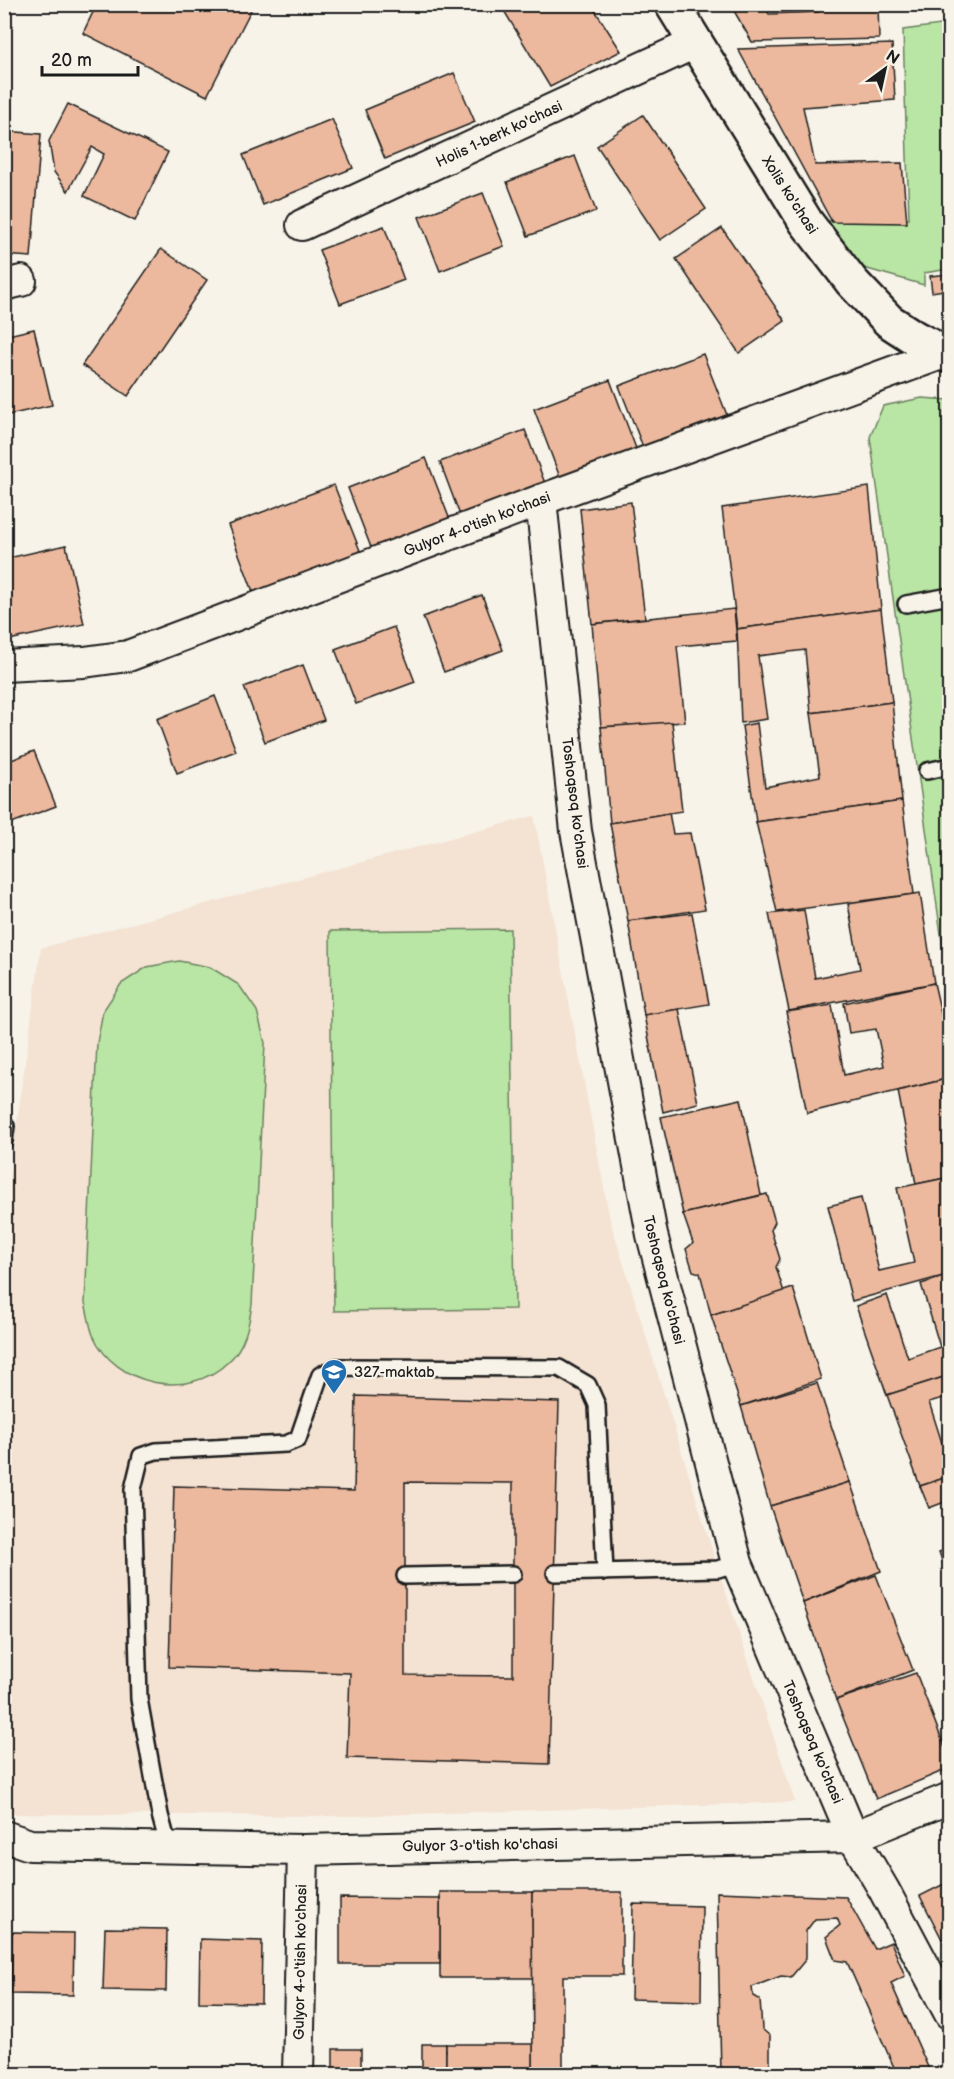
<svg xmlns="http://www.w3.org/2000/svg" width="954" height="2079" font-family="'Balsamiq Sans',sans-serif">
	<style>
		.built { fill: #f4e2d2 }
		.green { fill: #b9e6a4; stroke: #6a8160; stroke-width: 1.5 }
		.building { fill: #ecb99e; stroke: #1c1c1c; stroke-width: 1.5; fill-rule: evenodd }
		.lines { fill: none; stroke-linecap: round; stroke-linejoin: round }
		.lane-casing { stroke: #1c1c1c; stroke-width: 20 }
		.street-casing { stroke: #1c1c1c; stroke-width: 34 }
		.secondary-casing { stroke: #1c1c1c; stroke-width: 38 }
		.lane { stroke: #f7f3e8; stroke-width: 15 }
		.street { stroke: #f7f3e8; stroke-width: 30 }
		.secondary { stroke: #f7f3e8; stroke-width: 33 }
		.labels { text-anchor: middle; stroke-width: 5; stroke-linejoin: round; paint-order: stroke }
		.street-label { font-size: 15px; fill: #1c1c1c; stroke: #f7f3e8 }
		.poi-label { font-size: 15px; fill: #1c1c1c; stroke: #f7f3e8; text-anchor: start }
	</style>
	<rect width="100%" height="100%" fill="#f7f3e8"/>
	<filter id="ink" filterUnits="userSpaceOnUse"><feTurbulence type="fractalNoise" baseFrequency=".0167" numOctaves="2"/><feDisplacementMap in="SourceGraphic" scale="12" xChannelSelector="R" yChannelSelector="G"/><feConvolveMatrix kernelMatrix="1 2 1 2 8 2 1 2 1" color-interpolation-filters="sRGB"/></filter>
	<g filter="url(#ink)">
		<!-- built -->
		<path class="built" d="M534,816L610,1220L718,1569L795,1802L349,1816L8,1814L5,1810L4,1218L41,948Z"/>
		<!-- green -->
		<g class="green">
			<path d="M948,24L949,269L924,273V285L857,266L824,221L909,219L903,30Z"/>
			<path d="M922,398L949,400L950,954L944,955L870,437L883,406Z"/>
			<path d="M510,929L515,1309L334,1311L330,931Z"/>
			<path d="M179,961L210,967L239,985L257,1011L265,1043L252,1304C249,1325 245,1347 228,1362C188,1401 115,1386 93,1335C89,1325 88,1313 85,1303L97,1043L103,1011L121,984L147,967Z"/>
		</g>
		<!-- building -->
		<g class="building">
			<path d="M97,4H250L253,6L207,96L83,33Z"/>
			<path d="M500,4H591L621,51L550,87Z"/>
			<path d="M730,4H764L769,14L818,12V4H878L879,39L752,42Z"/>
			<path d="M892,44L895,100L803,107L815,165L902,163L907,223L832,222L738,49Z"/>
			<path d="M454,73L475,122L385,159L365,110Z"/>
			<path d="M68,104L168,152L135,221L84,196L104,154L92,147L68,191L54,172L49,141Z"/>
			<path d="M643,115L706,209L660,240L597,146Z"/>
			<path d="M332,119L353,168L263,205L243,155Z"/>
			<path d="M4,131L41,134L31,257L4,255Z"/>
			<path d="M575,156L596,211L528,236L507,182Z"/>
			<path d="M483,193L504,246L440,271L419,217Z"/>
			<path d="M384,226L404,280L340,304L319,250Z"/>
			<path d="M722,228L785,321L739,353L676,259Z"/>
			<path d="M161,249L207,280L128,396L82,365Z"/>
			<path d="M950,274V289L932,292L930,276Z"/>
			<path d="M34,329L52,405L4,416V336Z"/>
			<path d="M703,354L727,415L643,447L619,386Z"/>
			<path d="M610,380L637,451L561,480L534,409Z"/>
			<path d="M525,430L546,486L461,518L440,462Z"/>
			<path d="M426,458L450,520L372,550L348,488Z"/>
			<path d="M334,485L361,553L254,594L228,525Z"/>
			<path d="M869,487L881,609L737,629L722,508Z"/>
			<path d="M631,502L645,618L592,624L580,509Z"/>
			<path d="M66,545L84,624L4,641V559Z"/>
			<path d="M482,595L503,650L444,672L423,617Z"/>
			<path d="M734,609L737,641L677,646L685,722L601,727L592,624Z"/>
			<path d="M881,609L892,702L811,713L805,650L758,656L767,719L741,723L737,629Z"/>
			<path d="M394,627L415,682L356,704L335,649Z"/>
			<path d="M303,665L324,720L265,742L244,687Z"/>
			<path d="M215,696L236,751L177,773L157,719Z"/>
			<path d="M892,702L902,801L756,822L742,726L757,723L765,787L820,776L811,713Z"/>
			<path d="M672,722L682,811L610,823L601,727Z"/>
			<path d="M34,751L56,806L4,826V763Z"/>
			<path d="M902,801L914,894L777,912L756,822Z"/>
			<path d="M669,813L673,834L690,833L705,909L628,921L610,823Z"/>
			<path d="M920,893L934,983L789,1011L769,914L804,910L815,978L860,969L848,904Z"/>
			<path d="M692,913L709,1004L644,1015L628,921Z"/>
			<path d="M934,983L950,1053V1078L807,1113L786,1012L832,1005L844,1075L884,1066L876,1029L849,1033L844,1003Z"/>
			<path d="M679,1009L698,1103L663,1112L644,1015Z"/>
			<path d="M950,1078V1177L916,1184L898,1091Z"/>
			<path d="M741,1099L761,1195L683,1214L661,1117Z"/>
			<path d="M950,1177V1274L852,1301L828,1206L861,1198L879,1271L914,1263L897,1188Z"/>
			<path d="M767,1194L775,1222L771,1230L780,1259L776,1267L784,1292L711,1315L700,1273L693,1271L686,1249L693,1243L683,1214Z"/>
			<path d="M950,1275V1375L887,1395L856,1306L887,1295L908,1358L940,1347L921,1284Z"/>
			<path d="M793,1288L821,1379L741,1406L711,1315Z"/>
			<path d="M950,1375V1396L929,1402L950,1468V1476L920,1486L887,1395Z"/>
			<path d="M817,1383L850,1482L770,1506L741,1406Z"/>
			<path d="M356,1396L559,1402L549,1764L347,1758L350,1673L169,1667L174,1486L354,1491ZM405,1482L513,1483V1676L405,1675Z"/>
			<path d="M950,1476V1500L929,1508L920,1486Z"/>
			<path d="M850,1482L881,1571L803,1603L770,1506Z"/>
			<path d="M950,1548V1573L947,1574L939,1552Z"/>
			<path d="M876,1575L913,1670L836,1700L803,1603Z"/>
			<path d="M916,1673L950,1761V1768L876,1799L836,1700Z"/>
			<path d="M950,1881V1955L920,1896Z"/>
			<path d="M440,1892H532L533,1978H440Z"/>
			<path d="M532,1892H622V1976H563V2074H533Z"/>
			<path d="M717,1892L846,1897L875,1949L891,1942L905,1976L891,1983L931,2074L947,2066L950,2074H897L847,1962L835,1960L826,1937L840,1925L837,1918L815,1919L806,1931V1959L791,1977L781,1976L752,1987L753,1996L760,2000L762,2029L770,2036V2063L760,2074H721Z"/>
			<path d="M340,1898L440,1899V1964H340Z"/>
			<path d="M633,1904L702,1906L701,2001L631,1999Z"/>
			<path d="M105,1928L167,1929L166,1991L103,1990Z"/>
			<path d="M12,1932L74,1933L73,1995L11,1994Z"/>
			<path d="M200,1939L262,1941L261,2003L199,2002Z"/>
			<rect x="422" y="2044" width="24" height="30"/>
			<rect x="446" y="2044" width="87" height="30"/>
			<rect x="333" y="2049" width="28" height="25"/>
		</g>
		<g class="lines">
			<!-- lane casing -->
			<g class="lane-casing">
				<g id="lane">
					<path d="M906,604L950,596"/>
					<path d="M927,771L950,766"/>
					<path d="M4,1141L6,1126"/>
					<path d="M555,1573L718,1569L737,1563"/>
					<path d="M405,1576L513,1574"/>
					<path d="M169,1848L160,1815L139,1699L133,1489L141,1456L156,1451L286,1444L298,1439L320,1375L337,1367L559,1368L588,1385L597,1405L605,1572"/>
				</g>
			</g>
			<!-- street casing -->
			<g class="street-casing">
				<g id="street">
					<path d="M302,225L695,43"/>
					<path d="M4,285L21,281"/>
					<path d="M541,500L576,831L652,1235L737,1563L853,1837L884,1890L950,2014"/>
					<path d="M4,666L84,662L128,656L541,500L944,353"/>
					<path d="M4,1836L30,1845L303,1850L853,1837L950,1798"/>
					<path d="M298,2074L303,1850"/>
				</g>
			</g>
			<!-- secondary casing -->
			<g class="secondary-casing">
				<path id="secondary" d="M672,4L806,222L852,282L889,321L915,338L950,356"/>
			</g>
			<!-- lane -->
			<use href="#lane" class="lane"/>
			<!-- street -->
			<use href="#street" class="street"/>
			<!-- secondary -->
			<use href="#secondary" class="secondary"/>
		</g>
	</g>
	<!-- icons -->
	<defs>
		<g id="school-pin" transform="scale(1.35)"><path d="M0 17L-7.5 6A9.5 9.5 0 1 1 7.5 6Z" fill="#1f6fb2" stroke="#f7f3e8"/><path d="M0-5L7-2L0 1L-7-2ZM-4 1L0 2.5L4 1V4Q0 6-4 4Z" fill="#fff"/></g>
	</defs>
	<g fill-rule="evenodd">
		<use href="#school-pin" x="334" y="1372"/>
	</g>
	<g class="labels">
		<!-- street labels -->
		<g class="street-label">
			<text transform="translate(499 134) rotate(-25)" y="5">Holis 1-berk ko'chasi</text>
			<text transform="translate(790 195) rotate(57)" y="5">Xolis ko'chasi</text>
			<text transform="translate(477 524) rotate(-21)" y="5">Gulyor 4-o'tish ko'chasi</text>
			<text transform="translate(575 803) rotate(83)" y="5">Toshoqsoq ko'chasi</text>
			<text transform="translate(664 1280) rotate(76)" y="5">Toshoqsoq ko'chasi</text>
			<text transform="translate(813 1742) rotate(67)" y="5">Toshoqsoq ko'chasi</text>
			<text transform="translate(480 1845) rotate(-1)" y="5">Gulyor 3-o'tish ko'chasi</text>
			<text transform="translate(300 1962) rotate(-89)" y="5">Gulyor 4-o'tish ko'chasi</text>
		</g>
		<!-- poi labels -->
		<g class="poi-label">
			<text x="354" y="1377">327-maktab</text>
		</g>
	</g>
	<!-- margin -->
	<rect width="954" height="2079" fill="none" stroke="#f7f3e8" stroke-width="24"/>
	<rect x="12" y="12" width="930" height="2055" fill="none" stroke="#1c1c1c" stroke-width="2" filter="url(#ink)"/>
	<!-- north arrow -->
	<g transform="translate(885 69) rotate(33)" stroke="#f7f3e8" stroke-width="4.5" paint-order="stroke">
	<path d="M0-4.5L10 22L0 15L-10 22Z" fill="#1c1c1c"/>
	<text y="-9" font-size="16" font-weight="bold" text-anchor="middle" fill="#1c1c1c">N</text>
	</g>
	<!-- scale -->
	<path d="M42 66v9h96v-9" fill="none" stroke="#1c1c1c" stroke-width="3"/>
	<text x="51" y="66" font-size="18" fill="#1c1c1c" stroke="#f7f3e8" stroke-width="4.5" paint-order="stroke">20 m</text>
</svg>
